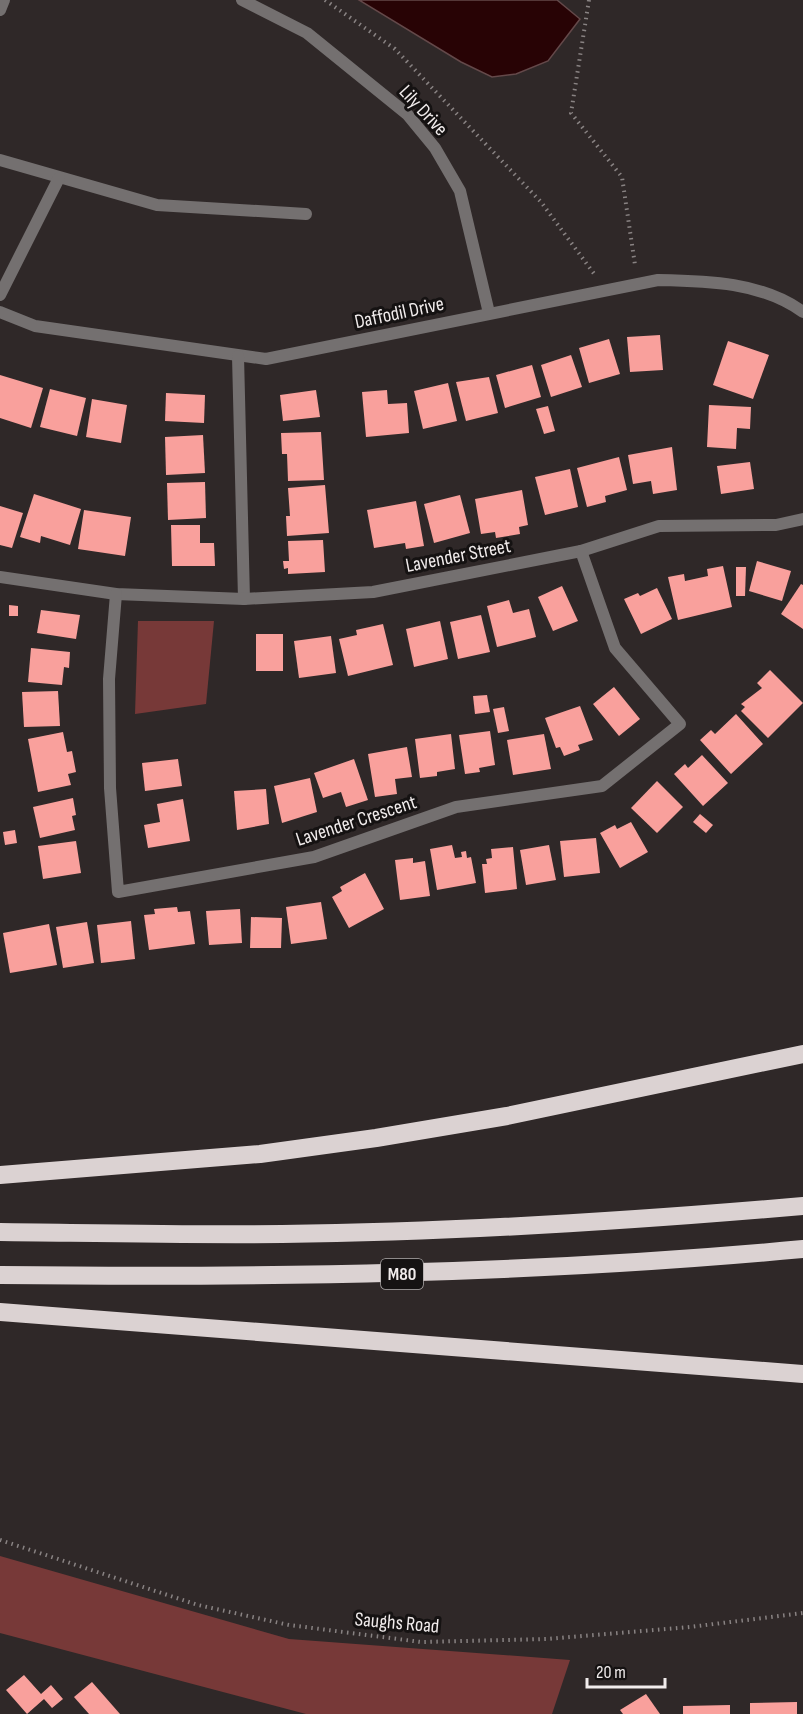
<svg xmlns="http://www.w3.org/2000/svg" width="803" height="1714" font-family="'Sofia Sans Condensed',sans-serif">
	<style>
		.green { fill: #773938 }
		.water { fill: #280305; stroke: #64494a; stroke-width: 1.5 }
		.building { fill: #f9a09c }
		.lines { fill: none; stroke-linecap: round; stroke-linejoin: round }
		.path { stroke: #898383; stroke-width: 4; stroke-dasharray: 1.5 4.5; stroke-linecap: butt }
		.street { stroke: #747070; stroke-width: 12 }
		.highway { stroke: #dbd2d2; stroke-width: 18 }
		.labels { text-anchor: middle; stroke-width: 6; stroke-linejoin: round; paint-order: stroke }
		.shield { fill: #151212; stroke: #afabab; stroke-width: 1.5 }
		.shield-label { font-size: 18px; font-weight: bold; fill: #f1ecec }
		.street-label { font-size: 20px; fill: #f1ecec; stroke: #151212 }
	</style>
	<rect width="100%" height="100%" fill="#2f2828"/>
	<!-- green -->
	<g class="green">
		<path d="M138,621H214L206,704L135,714Z"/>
		<path d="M0,1556L289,1639L570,1660L552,1714H306L0,1633Z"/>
	</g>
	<!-- water -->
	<path class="water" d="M359,0H557L580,19L548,61L516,74L492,77L461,62Z"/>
	<!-- building -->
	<g class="building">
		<path d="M660,335L663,370L630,372L627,337Z"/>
		<path d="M609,339L620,374L589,383L579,348Z"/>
		<path d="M728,341L769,355L753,399L713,385Z"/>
		<path d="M571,355L582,387L551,397L541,365Z"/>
		<path d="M532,365L541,397L505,408L496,375Z"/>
		<path d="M0,375L43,388L31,428L0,418Z"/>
		<path d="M489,377L498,413L466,421L456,382Z"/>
		<path d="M448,383L457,421L423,429L414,391Z"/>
		<path d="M50,389L86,398L77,436L40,427Z"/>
		<path d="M316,390L320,417L283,421L280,395Z"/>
		<path d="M387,390L388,404L407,403L409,433L366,437L362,392Z"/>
		<path d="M166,393L205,395L204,423L165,421Z"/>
		<path d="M92,399L127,405L121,443L86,437Z"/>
		<path d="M709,405L751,407L750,429L737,428L736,449L707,447Z"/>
		<path d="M548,406L555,431L544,434L536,409Z"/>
		<path d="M321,432L324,480L288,481L287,454H282L281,433Z"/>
		<path d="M203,435L205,473L166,475L165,437Z"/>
		<path d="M672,447L677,490L653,494L651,481L633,484L628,455Z"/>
		<path d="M619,457L627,490L605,496L606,502L587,507L577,468Z"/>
		<path d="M750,462L754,489L721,494L717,466Z"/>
		<path d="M570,469L578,507L545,515L535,477Z"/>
		<path d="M205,482L206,518L168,520L167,483Z"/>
		<path d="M325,485L329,533L287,536L286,516H290L288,488Z"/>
		<path d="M522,490L528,525L519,527L520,534L496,538L495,532L481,534L475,499Z"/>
		<path d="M34,494L81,509L70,545L41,536L40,543L20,537Z"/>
		<path d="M460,495L470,533L434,543L424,504Z"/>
		<path d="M416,501L424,546L406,549L405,543L374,548L367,510Z"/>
		<path d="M0,506L23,513L12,548L0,545Z"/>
		<path d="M84,510L131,517L125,556L78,549Z"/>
		<path d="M171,525H200V543H214L215,566H172Z"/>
		<path d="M323,540L325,572L288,574V568L284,569L283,561H289L288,541Z"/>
		<path d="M757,561L791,571L782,601L749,591Z"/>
		<path d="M723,566L732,607L678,620L668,577L684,574L685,581L708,576L707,569Z"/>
		<path d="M736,567H746L745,596H736Z"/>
		<path d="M801,584L803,585V629L781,614Z"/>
		<path d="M562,586L578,621L553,631L538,597Z"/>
		<path d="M657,588L672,619L641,634L624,599L638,593L640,596Z"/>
		<path d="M509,600L513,613L529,609L536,637L497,647L487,606Z"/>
		<path d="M9,605L18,606V616H9Z"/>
		<path d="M41,610L80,615L76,639L37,633Z"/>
		<path d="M481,615L490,652L458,659L450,622Z"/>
		<path d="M440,621L448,659L414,667L406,629Z"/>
		<path d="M383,624L393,665L348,676L339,639L357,635L356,630Z"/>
		<rect x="256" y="634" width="27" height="37"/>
		<path d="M331,636L336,673L299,678L294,641Z"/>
		<path d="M31,648L70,652L69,668L64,667L62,685L28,682Z"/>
		<path d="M770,670L803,703L768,738L741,711L745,707L741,704L762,688L757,683Z"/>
		<path d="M614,687L640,719L619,736L593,704Z"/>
		<path d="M58,691L60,726L24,727L22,692Z"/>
		<path d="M487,695L490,712L475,714L473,696Z"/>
		<path d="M580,706L593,740L578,745L580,750L564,756L560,747L556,748L545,718Z"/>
		<path d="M504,707L509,731L498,733L493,709Z"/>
		<path d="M736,714L763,744L731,774L700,740L711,730L715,734Z"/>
		<path d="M490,731L495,765L479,768L480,772L465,774L459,735Z"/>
		<path d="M63,732L67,752L72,751L76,772L68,774L71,785L38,792L28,739Z"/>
		<path d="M451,734L455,769L437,772V776L420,778L415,739Z"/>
		<path d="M544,734L551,769L513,775L507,740Z"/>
		<path d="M407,747L412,777L395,779L397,794L375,797L368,754Z"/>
		<path d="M702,755L728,783L703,806L674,774L685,764L688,768Z"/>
		<path d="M178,759L182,786L145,791L142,763Z"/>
		<path d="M354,759L368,800L346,807L341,792L323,798L314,773Z"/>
		<path d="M310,778L317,812L282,823L274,786Z"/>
		<path d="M657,781L683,807L657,833L631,808Z"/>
		<path d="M266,789L269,824L237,830L234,791Z"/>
		<path d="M73,798L76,815L72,816L75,830L40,838L33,807Z"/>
		<path d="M183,799L190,841L148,848L144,825L160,822L157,804Z"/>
		<path d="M700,814L713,825L706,833L693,822Z"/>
		<path d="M631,822L648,852L620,868L600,833L615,825L617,829Z"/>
		<path d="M15,830L17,843L5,845L3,832Z"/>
		<path d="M596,838L600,873L564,877L560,841Z"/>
		<path d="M76,841L81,873L43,879L38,846Z"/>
		<path d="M452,845L455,858L462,857L461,852L466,851L467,858L471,857L476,883L437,890L430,849Z"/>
		<path d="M549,845L556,880L526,885L520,850Z"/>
		<path d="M513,847L517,889L485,893L482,864H487L486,859L492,858L491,849Z"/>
		<path d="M413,858V863L425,861L430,896L400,900L395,860Z"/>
		<path d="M365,873L384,909L349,928L332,897L342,891L340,887Z"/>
		<path d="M321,902L327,939L291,944L286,907Z"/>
		<path d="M177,907L178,912L190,911L195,944L149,950L144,915L155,914L154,909Z"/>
		<path d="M240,909L242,943L209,945L206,911Z"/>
		<path d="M251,917L282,918L281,948H250Z"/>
		<path d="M131,921L135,959L101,963L97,925Z"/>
		<path d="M87,922L94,963L63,968L56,927Z"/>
		<path d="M49,924L57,965L10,973L3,933Z"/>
		<path d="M24,1675L41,1694L51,1685L63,1699L52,1708L44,1699L27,1714L6,1690Z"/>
		<path d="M92,1682L120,1714H89L74,1697Z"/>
		<path d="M646,1694L660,1714H623L620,1710Z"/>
		<path d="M797,1702V1714H750V1703Z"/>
		<path d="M730,1705V1714H683V1706Z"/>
	</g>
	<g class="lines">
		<!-- path -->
		<g class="path">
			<path d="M325,0L395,49L541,202L595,275"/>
			<path d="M589,0L571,113L622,177L635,265"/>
			<path d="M0,1540L198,1605L289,1625L421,1642L547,1639L690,1627L803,1613"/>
		</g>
		<!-- street -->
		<g class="street">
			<path d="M242,0L307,33L407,114L435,148L460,191L489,313"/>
			<path d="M0,10L4,0"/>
			<path d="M0,160L157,205L306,214"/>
			<path d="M0,295L59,178"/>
			<path d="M0,312L35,326L266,359L658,280C707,281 762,282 803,312"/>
			<path d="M238,356L244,599"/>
			<path d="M0,577L116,594L244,599L373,592L581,551L659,526L776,525L803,519"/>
			<path d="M116,594L109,679L110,788L118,892L314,857L456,807L602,786L680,724L615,648L581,551"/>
		</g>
		<!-- highway -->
		<g class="highway">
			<path d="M0,1175L260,1154L376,1138L507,1116L803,1054"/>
			<path d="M0,1232C94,1233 188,1235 282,1234C456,1232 630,1221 803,1206"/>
			<path d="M0,1275C268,1278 536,1274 803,1249"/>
			<path d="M0,1312L803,1374"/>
		</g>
	</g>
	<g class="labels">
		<!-- shield labels -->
		<rect class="shield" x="381" y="1259" width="42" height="30" rx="4.5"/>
		<g class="shield-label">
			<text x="402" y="1280">M80</text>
		</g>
		<!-- street labels -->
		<g class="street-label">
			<text transform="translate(424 110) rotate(47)" y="7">Lily Drive</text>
			<text transform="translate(399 312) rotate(-12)" y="7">Daffodil Drive</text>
			<text transform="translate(458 555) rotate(-11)" y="7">Lavender Street</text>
			<text transform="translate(356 820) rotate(-18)" y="7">Lavender Crescent</text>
			<text transform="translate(397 1622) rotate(5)" y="7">Saughs Road</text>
		</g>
	</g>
	<!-- scale -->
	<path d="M587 1678v9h78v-9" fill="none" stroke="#f1ecec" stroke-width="3"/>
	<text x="596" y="1678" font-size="18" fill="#f1ecec" stroke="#151212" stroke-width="4.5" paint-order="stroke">20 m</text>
</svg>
